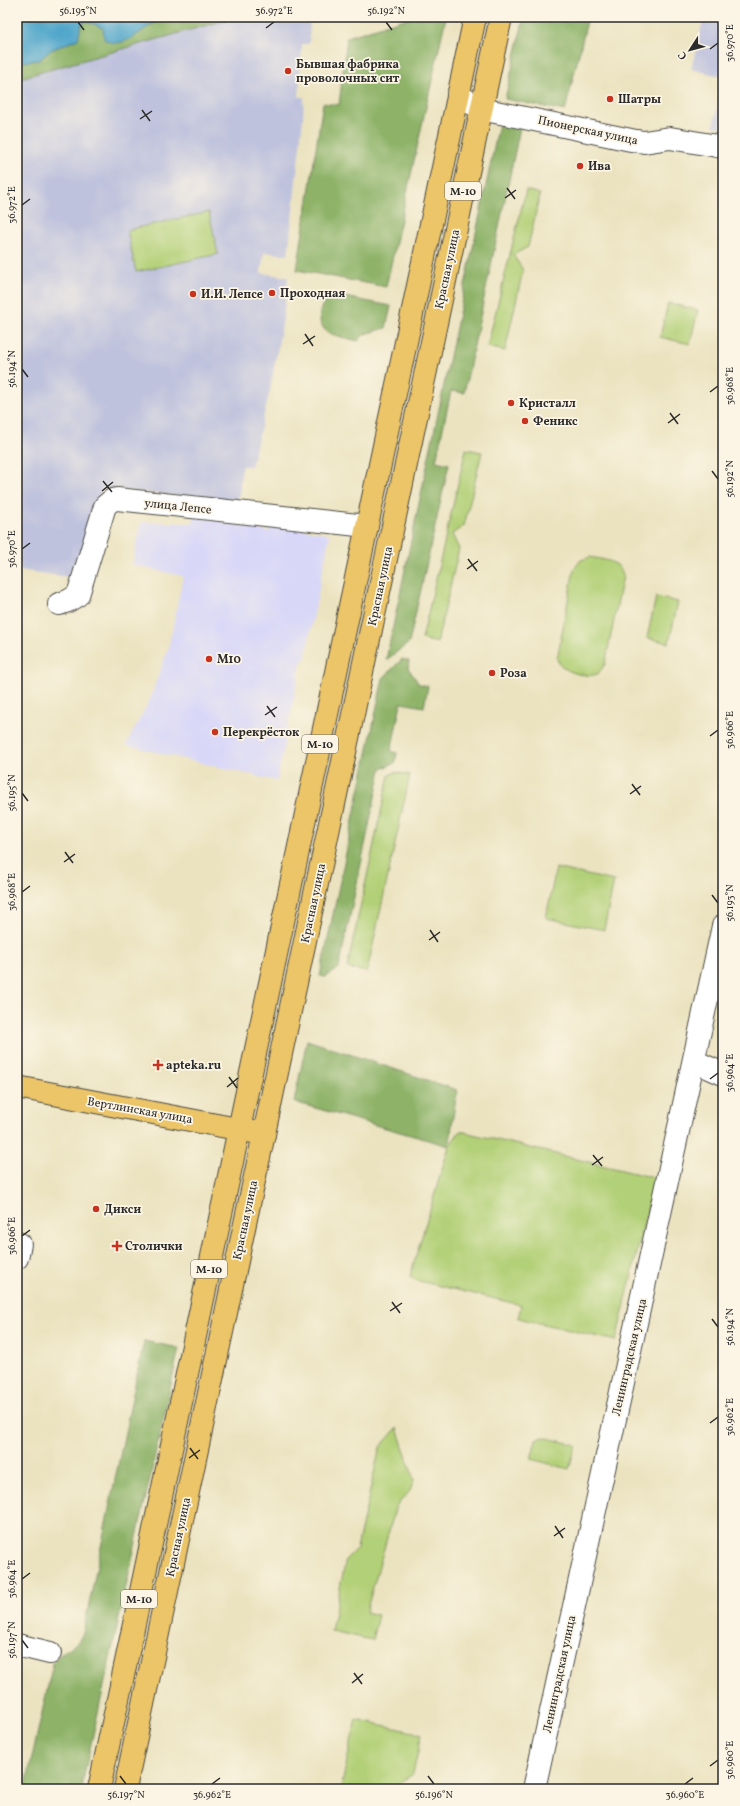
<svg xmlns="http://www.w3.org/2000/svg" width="740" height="1806" font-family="Vollkorn,serif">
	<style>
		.built { fill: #d8d7f8 }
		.industrial { fill: #bfc2dd }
		.green { fill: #b2d077; stroke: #6e7e51 }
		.forest { fill: #8db268; stroke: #5c6e4a }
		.water { fill: #4da5ca; stroke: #3c687a }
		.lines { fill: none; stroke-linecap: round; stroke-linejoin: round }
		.minor-casing { stroke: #484741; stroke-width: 24 }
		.major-casing { stroke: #484741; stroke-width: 24 }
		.highway-casing { stroke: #484741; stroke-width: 24 }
		.minor { stroke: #fff; stroke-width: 22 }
		.major { stroke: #edc569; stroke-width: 22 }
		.highway { stroke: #edc569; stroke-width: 22 }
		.ticks { fill: none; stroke: #2b2b2b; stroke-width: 1.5 }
		.poi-dot { fill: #c8321e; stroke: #fcf5e5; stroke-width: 1.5 }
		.labels { text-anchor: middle; stroke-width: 3.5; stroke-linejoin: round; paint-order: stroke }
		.shield { fill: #fcf5e5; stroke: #6a6863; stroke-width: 1 }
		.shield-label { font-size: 11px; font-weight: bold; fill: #2b2b2b }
		.poi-label { font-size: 12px; font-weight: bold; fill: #2b2b2b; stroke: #fcf5e5; text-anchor: start }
		.street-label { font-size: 12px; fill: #2b2b2b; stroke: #fcf5e5 }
		.neatline { fill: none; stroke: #2b2b2b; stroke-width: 1.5 }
		.ticks-label { font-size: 10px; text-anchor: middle; fill: #2b2b2b }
	</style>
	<rect width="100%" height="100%" fill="#fcf5e5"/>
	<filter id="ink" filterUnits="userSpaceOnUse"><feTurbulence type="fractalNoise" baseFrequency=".025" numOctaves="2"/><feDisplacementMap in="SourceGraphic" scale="8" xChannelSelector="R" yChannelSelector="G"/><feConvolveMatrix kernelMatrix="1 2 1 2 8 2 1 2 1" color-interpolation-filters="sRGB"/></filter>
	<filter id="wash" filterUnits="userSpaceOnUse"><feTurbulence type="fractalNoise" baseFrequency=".012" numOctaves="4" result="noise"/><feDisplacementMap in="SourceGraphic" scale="16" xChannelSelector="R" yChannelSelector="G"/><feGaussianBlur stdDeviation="0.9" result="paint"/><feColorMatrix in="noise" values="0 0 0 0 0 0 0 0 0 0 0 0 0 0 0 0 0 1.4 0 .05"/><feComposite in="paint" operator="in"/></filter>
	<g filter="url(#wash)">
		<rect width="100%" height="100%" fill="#ebe3c0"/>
		<!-- built -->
		<path class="built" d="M195,515L269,532L271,524L330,534L305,659L301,662L277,781L126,745L150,699L169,645L183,576L132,565L141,522L193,523Z"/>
		<!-- industrial -->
		<g class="industrial">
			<path d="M236,17H310L309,44H302L299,97H304L303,118L288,255L264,252L261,273L288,277L283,319L269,395L251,466H242L239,495L233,502L102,488L77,578L17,570V79Z"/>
			<path d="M704,17H723V77L691,69Z"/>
			<path d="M723,82V128L713,126Z"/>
		</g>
		<!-- green -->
		<g class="green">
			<path d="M526,190L540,194L528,247L513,255L523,270L505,351L487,347Z"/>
			<path d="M209,212L218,254L136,272L127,230Z"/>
			<path d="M668,303L698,310L690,344L660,337Z"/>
			<path d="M466,449L482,452L464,526L452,534L459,549L437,643L422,639Z"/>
			<path d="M590,557C603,560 621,560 623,576L605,664C602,669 599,674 594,675C582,677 561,671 557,659L574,569L581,560Z"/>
			<path d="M656,597L678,602L669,643L647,638Z"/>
			<path d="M395,772L410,775L367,972L347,968L389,775Z"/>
			<path d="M556,868L614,881L604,930L546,918Z"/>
			<path d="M460,1131L655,1178L616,1341L518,1318L521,1305L415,1280L410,1276L449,1146Z"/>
			<path d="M397,1428L414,1480L410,1491L396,1506L366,1612L378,1615L372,1640L331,1631L346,1559L357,1548L380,1447Z"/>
			<path d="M543,1437L576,1445L569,1469L531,1459L536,1440Z"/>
			<path d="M356,1719L422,1734L413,1774L399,1783L396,1789H341Z"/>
		</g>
		<!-- forest -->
		<g class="forest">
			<path d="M17,17H236L17,79Z"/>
			<path d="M411,17H446L386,287L297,270L323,103L339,105L347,37Z"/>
			<path d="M524,17H588L565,111L505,99Z"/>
			<path d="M499,124L520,128L464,393L451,391L436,461L449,464L409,643L386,660Z"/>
			<path d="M339,296L391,306L386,328L365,334L358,341C348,338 334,337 325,330C316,322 319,303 330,297C333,296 337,296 339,296Z"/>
			<path d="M402,659L409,661L408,668L419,684L428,686L424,707L401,703L391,751L397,753L395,763L381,769L339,968L325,977L320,976L383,678Z"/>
			<path d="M307,1040L457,1090L449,1146L294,1102Z"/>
			<path d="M144,1341L179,1348L81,1789H25L53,1663C60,1649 77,1649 83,1633Z"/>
		</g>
		<!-- water -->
		<path class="water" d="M17,17H168C163,19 158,21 153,24C138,32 122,51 104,39L103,28L86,21L81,25L78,39L51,50L39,60L22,62L17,58Z"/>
	</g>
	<g filter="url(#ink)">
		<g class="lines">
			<!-- minor casing -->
			<g class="minor-casing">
				<g id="minor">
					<path d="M458,95L481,109L631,140L644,142L670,138L723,147"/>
					<path d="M59,604L68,601L78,595L105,506L112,500L117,499L367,526"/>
					<path d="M694,1061L723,1074"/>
					<path d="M17,1243L20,1244L17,1258"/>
					<path d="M17,1645L50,1653"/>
					<path d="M534,1789L723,926"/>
				</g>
			</g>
			<!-- major casing -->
			<g class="major-casing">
				<path id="major" d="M17,1087L264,1134"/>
			</g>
			<!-- highway casing -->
			<g class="highway-casing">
				<g id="highway">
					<path d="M99,1789L475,17"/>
					<path d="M125,1789L501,17"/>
				</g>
			</g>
			<!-- minor -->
			<use href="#minor" class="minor"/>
			<!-- major -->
			<use href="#major" class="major"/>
			<!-- highway -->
			<use href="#highway" class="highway"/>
		</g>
	</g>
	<!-- ticks -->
	<path class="ticks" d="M78,22L84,30M386,22L392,30M266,28L274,22M710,49L718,43M142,110L150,121M140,119L152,111M507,188L515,199M505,198L516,190M22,205L30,199M305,334L313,346M303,344L315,336M22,369L28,377M710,392L718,386M670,413L678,424M668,423L680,414M712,471L718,479M103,481L112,492M102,491L113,482M22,549L30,543M468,559L477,571M467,569L478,561M267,706L275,717M265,715L277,707M710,736L718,730M632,784L640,795M22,793L28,801M630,794L641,786M65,852L73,863M64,862L75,854M22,892L30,886M712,895L718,903M430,930L438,942M429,940L440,932M229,1077L237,1088M710,1079L718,1073M227,1087L238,1078M593,1155L602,1166M592,1165L603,1157M22,1236L30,1230M392,1302L400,1313M390,1311L402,1303M712,1319L718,1327M710,1423L718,1417M190,1448L198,1459M189,1458L200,1450M555,1526L563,1538M554,1536L565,1528M22,1579L30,1573M22,1640L28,1648M354,1673L362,1684M352,1683L363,1674M710,1766L718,1760M120,1776L126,1784M428,1776L434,1784M212,1784L220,1778M685,1784L693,1778"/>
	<!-- markers -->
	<g class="poi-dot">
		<circle cx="288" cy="71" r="4"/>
		<circle cx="610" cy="99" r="4"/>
		<circle cx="580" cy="166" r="4"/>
		<circle cx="272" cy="293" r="4"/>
		<circle cx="193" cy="294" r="4"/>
		<circle cx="511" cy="403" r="4"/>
		<circle cx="525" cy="421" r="4"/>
		<circle cx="209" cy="659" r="4"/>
		<circle cx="492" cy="673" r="4"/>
		<circle cx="215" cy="732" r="4"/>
		<path d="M156 1059h4v4h4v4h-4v4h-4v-4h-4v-4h4z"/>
		<circle cx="96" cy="1209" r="4"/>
		<path d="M115 1240h4v4h4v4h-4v4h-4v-4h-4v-4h4z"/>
	</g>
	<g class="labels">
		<!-- shield labels -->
		<g class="shield">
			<rect x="445" y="182" width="36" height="18" rx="3"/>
			<rect x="302" y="735" width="36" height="18" rx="3"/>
			<rect x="191" y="1260" width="36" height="18" rx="3"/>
			<rect x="121" y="1590" width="36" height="18" rx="3"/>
		</g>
		<g class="shield-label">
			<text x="463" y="195">М-10</text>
			<text x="320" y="748">М-10</text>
			<text x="209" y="1273">М-10</text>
			<text x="139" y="1603">М-10</text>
		</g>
		<!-- poi labels -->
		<g class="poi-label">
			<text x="296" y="68">Бывшая фабрика<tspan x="296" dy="14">проволочных сит</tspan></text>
			<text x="618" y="103">Шатры</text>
			<text x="588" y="170">Ива</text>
			<text x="280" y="297">Проходная</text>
			<text x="201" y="298">И.И. Лепсе</text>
			<text x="519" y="407">Кристалл</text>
			<text x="533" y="425">Феникс</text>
			<text x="217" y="663">М10</text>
			<text x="500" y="677">Роза</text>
			<text x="223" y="736">Перекрёсток</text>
			<text x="166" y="1069">apteka.ru</text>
			<text x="104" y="1213">Дикси</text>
			<text x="125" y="1250">Столички</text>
		</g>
		<!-- street labels -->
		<g class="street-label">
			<text transform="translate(588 130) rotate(12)" y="4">Пионерская улица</text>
			<text transform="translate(447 269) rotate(-78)" y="4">Красная улица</text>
			<text transform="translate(178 506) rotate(6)" y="4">улица Лепсе</text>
			<text transform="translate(380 586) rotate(-78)" y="4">Красная улица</text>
			<text transform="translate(313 903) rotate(-78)" y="4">Красная улица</text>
			<text transform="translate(140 1110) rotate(10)" y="4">Вертлинская улица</text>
			<text transform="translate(245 1220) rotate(-78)" y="4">Красная улица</text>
			<text transform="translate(629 1357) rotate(-77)" y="4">Ленинградская улица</text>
			<text transform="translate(178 1537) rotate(-78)" y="4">Красная улица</text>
			<text transform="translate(559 1674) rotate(-78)" y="4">Ленинградская улица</text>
		</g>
	</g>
	<!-- margin -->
	<rect width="740" height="1806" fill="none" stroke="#fcf5e5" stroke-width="44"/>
	<!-- north arrow -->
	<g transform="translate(690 50) rotate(234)" stroke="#fcf5e5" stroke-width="3" paint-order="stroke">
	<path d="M0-3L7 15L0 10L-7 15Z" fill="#2b2b2b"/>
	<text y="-6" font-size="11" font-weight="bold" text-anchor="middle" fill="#2b2b2b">С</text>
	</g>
	<rect x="22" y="22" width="696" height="1762" class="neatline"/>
	<g class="ticks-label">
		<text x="78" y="14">56.193°N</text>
		<text x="274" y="14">36.972°E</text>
		<text x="386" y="14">56.192°N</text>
		<text transform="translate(729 43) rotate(-90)" y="4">36.970°E</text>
		<text transform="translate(11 205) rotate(-90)" y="4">36.972°E</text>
		<text transform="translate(11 369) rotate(-90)" y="4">56.194°N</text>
		<text transform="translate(729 386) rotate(-90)" y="4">36.968°E</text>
		<text transform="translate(729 479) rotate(-90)" y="4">56.192°N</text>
		<text transform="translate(11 549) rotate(-90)" y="4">36.970°E</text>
		<text transform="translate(729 730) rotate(-90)" y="4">36.966°E</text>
		<text transform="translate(11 793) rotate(-90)" y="4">56.195°N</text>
		<text transform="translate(11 892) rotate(-90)" y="4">36.968°E</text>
		<text transform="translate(729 903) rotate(-90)" y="4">56.193°N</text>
		<text transform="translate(729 1073) rotate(-90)" y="4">36.964°E</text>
		<text transform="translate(11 1236) rotate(-90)" y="4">36.966°E</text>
		<text transform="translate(729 1327) rotate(-90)" y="4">56.194°N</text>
		<text transform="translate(729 1417) rotate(-90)" y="4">36.962°E</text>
		<text transform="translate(11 1579) rotate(-90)" y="4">36.964°E</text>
		<text transform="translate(11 1640) rotate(-90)" y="4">56.197°N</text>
		<text transform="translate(729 1760) rotate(-90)" y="4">36.960°E</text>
		<text x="126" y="1798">56.197°N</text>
		<text x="212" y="1798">36.962°E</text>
		<text x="434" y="1798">56.196°N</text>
		<text x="685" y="1798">36.960°E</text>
	</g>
</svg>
